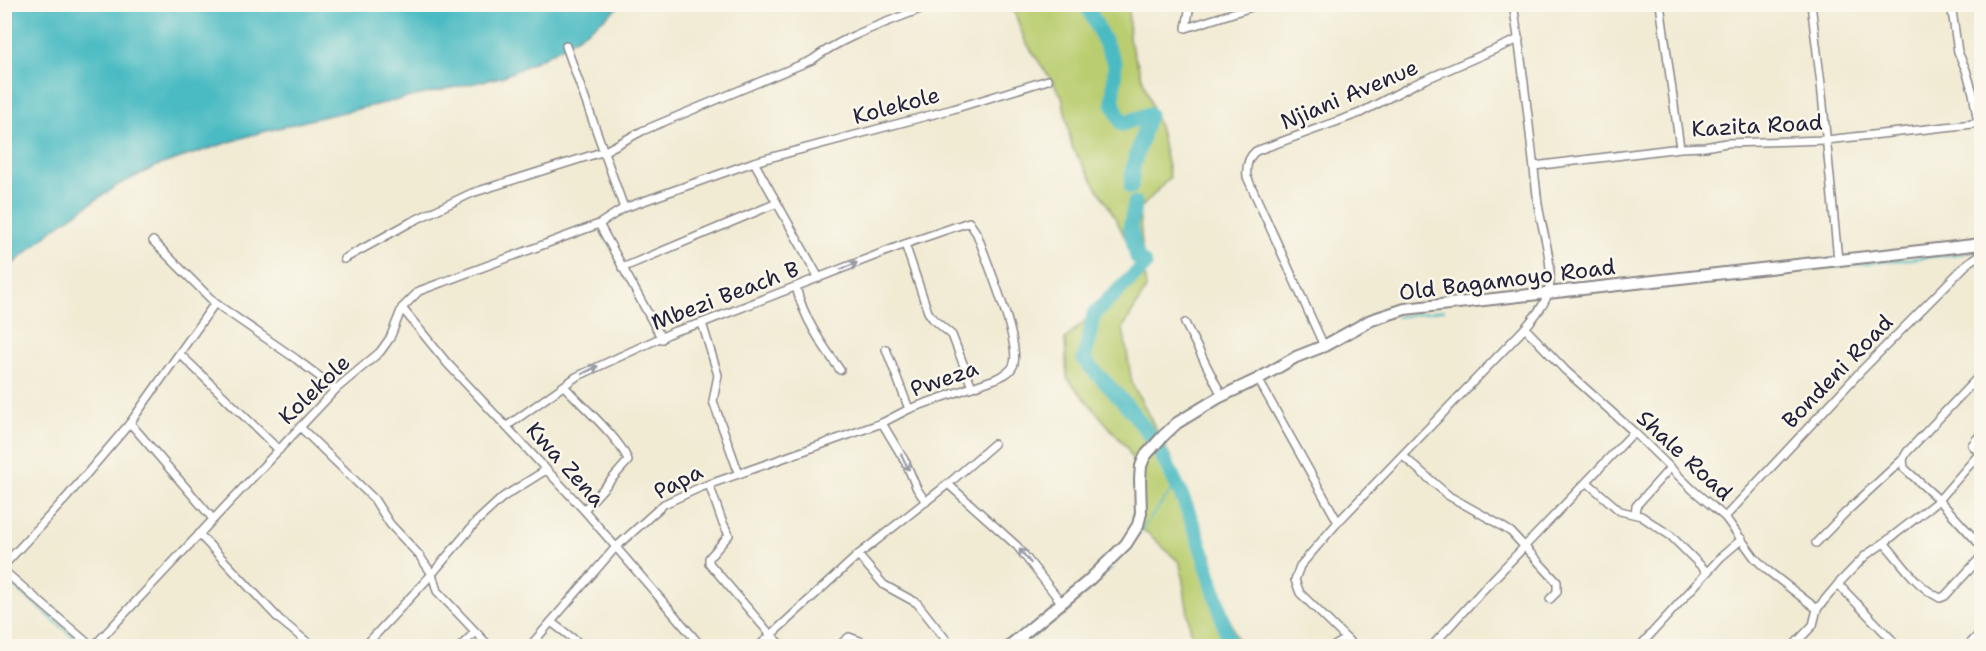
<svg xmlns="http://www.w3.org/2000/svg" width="1986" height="651" font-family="'Shantell Sans',sans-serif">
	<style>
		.green { fill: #bacd70; stroke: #6e7856; stroke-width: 1.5 }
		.water { fill: #4cbbc3; stroke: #376e7f; stroke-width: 1.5 }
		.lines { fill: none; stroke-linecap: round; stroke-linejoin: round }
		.stream { stroke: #4cbbc3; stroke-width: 2 }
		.river { stroke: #4cbbc3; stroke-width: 15 }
		.street-casing { stroke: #8a8688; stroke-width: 10 }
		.primary-casing { stroke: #8a8688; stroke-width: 14 }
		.street { stroke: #fff; stroke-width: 7 }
		.primary { stroke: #fff; stroke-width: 10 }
		.oneway { stroke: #9c9ca7 }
		.labels { text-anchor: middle; stroke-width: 5; stroke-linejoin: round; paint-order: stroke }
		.street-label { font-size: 22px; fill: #22223b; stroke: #fbf7ec }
	</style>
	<rect width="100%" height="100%" fill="#fbf7ec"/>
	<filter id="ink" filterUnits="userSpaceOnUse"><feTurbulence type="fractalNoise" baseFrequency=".0167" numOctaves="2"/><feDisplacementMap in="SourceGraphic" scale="12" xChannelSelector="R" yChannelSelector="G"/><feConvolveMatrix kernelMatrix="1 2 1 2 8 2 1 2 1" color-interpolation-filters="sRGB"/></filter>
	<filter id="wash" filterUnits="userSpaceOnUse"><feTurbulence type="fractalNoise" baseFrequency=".008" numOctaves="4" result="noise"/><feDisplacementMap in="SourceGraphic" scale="24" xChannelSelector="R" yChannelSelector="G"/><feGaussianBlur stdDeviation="1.35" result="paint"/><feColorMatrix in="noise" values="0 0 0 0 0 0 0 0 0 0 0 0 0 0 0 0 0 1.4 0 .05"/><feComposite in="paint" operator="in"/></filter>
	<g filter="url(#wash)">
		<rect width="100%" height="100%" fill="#f1ebd4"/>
		<!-- green -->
		<path class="green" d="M1012,5H1129V39L1160,130L1170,177L1139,210L1146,289L1123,328L1132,383L1171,458L1200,534L1211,555L1222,601L1240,646H1193L1180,563L1148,533L1137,527L1141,479L1127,448L1067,378L1065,339L1139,272L1142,264L1130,247L1112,212L1072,147L1062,96L1025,41Z"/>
		<!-- water -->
		<path class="water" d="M5,5H621C586,34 543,60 501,77L317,118L251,135L159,165L118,185L56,227L5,271Z"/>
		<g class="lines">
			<!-- stream -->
			<g class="stream">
				<path d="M1976,251H1982"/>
				<path d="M1975,261L1982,267"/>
				<path d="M1773,273L1967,253"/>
				<path d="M1632,288C1648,291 1668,289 1682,282"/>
				<path d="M1397,317L1444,310"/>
				<path d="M1137,536L1177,483"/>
				<path d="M4,577L84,646"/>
				<path d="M1097,579L1112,568"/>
				<path d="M1056,615L1074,599"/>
				<path d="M1030,640L1049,622"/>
			</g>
			<!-- river -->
			<g class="river">
				<path d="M1086,4L1115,63L1113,103L1122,124L1149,114L1133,167L1131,187"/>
				<path d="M1135,203L1130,227L1137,257L1145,265L1094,314L1084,360C1101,379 1121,397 1137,418C1187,483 1208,568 1230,646"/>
			</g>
		</g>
	</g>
	<g filter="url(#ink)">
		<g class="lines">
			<!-- street casing -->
			<g class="street-casing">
				<g id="street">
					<path d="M1660,4L1680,148"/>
					<path d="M1811,4L1821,84L1838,260"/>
					<path d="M1951,4L1958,52L1966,70L1973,93L1978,124"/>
					<path d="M1189,11L1186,28L1261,4"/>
					<path d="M566,46L624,208"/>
					<path d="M754,162L819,278"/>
					<path d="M1534,166L1680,148L1705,147L1726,143L1826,140L1982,123"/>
					<path d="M599,224L662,339"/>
					<path d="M153,241L215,303L296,359L336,389"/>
					<path d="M905,244L928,312L933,319L952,335L972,387"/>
					<path d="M344,259L411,222L472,193L605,151L642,131L812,60C848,33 891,22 932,4"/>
					<path d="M622,268L777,203"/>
					<path d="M796,287C804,319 821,343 840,370"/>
					<path d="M402,308L447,363L584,510L701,646"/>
					<path d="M702,323L718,375L713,401L739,474"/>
					<path d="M1185,323L1222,396"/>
					<path d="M1525,328L1565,370L1634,432L1693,490L1725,517L1754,557L1767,570L1817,609"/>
					<path d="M1324,346L1247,177C1246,167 1247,158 1256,151L1360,113L1415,84L1519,39"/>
					<path d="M886,349L909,409"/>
					<path d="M180,354L279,450"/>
					<path d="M1258,379L1338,522"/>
					<path d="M564,386C580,404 622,440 628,461L584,510"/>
					<path d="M130,423L213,519"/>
					<path d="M882,423L906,463L917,489L926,502"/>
					<path d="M507,426L576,377L675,331L702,323L905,244L969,222L977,234C985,257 1023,347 1013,366C1010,373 1002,376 995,379L909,409L882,423L699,488L664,504L615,548L530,646"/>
					<path d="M300,427L374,499L390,524L419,555L432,574L437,591L489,646"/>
					<path d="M1982,432L1972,445L1982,456"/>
					<path d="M1403,456L1449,496L1490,519L1511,532L1557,582V592L1550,599"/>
					<path d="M1903,459L1904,468L1939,500L1982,547"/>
					<path d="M1588,483L1620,511L1641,516L1671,536L1707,572"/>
					<path d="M709,484L722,521L729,535L709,558V563L770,634L783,646"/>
					<path d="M948,484L994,444"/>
					<path d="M1635,514L1636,506L1670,468"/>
					<path d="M1725,517L1860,372L1968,263L1980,255"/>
					<path d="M199,534L279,619L312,646"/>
					<path d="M1816,543L1845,513L1903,459L1907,452L1982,373"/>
					<path d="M1884,543C1902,562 1915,586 1940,598L1945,596L1982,556"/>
					<path d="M858,555L884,585L917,603L951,646"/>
					<path d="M4,565L67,497L130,423L215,303"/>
					<path d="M4,571L91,646"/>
					<path d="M1838,584L1892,640L1894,646"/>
					<path d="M551,622L583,646"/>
					<path d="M1021,637L1029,646"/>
					<path d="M94,646L336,389L380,352L390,338L402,308L419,291L599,224L624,208L754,162L953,109L1048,80"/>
					<path d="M365,646L432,574L476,522L503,497L546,470"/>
					<path d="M461,646L475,632"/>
					<path d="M759,646L858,555L948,484L1017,546L1061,602"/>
					<path d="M838,646L849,637L860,641L864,646"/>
					<path d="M1334,646L1346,639"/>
					<path d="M1354,646L1300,593L1295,580L1300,566L1338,522L1525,328C1534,317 1546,304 1549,290C1554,262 1542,231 1538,204C1530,137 1524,71 1513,4"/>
					<path d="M1432,646L1482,591L1634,432"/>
					<path d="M1640,646L1721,557L1742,539"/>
					<path d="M1793,646L1813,625L1817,609L1838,584L1866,555L1884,543L1939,500L1979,454"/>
					<path d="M1968,646L1982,631"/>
				</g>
			</g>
			<!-- primary casing -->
			<g class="primary-casing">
				<path id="primary" d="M1009,646L1087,582L1126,544L1138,525L1141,513L1140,479L1141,466L1145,456L1162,437L1177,423L1218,398L1258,379L1296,357L1324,346L1371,320L1405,309L1982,244"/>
			</g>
			<!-- street -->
			<use href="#street" class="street"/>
			<!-- primary -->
			<use href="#primary" class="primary"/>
		</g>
		<!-- one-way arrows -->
		<defs><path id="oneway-shaft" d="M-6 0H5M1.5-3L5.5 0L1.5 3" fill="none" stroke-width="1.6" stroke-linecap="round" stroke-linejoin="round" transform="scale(1.5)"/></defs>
		<g class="oneway">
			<use href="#oneway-shaft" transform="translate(849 266) rotate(-22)"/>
			<use href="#oneway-shaft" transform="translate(590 370) rotate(-27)"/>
			<use href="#oneway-shaft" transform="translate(905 462) rotate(63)"/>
			<use href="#oneway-shaft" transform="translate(1025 556) rotate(-129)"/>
		</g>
	</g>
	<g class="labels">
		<!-- street labels -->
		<g class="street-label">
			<text transform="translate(1349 94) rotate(-23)" y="8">Njiani Avenue</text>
			<text transform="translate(896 105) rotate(-15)" y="8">Kolekole</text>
			<text transform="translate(1757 125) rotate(-3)" y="8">Kazita Road</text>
			<text transform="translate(1507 279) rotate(-7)" y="8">Old Bagamoyo Road</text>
			<text transform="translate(725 295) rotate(-21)" y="8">Mbezi Beach B</text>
			<text transform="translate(1837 371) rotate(-46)" y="8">Bondeni Road</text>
			<text transform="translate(944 378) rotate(-19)" y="8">Pweza</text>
			<text transform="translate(314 389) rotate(-44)" y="8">Kolekole</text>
			<text transform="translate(1685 455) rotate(43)" y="8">Shale Road</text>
			<text transform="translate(566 464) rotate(48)" y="8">Kwa Zena</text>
			<text transform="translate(678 481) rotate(-27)" y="8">Papa</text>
		</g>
	</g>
	<!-- margin -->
	<rect width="1986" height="651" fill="none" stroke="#fbf7ec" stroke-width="24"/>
</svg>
